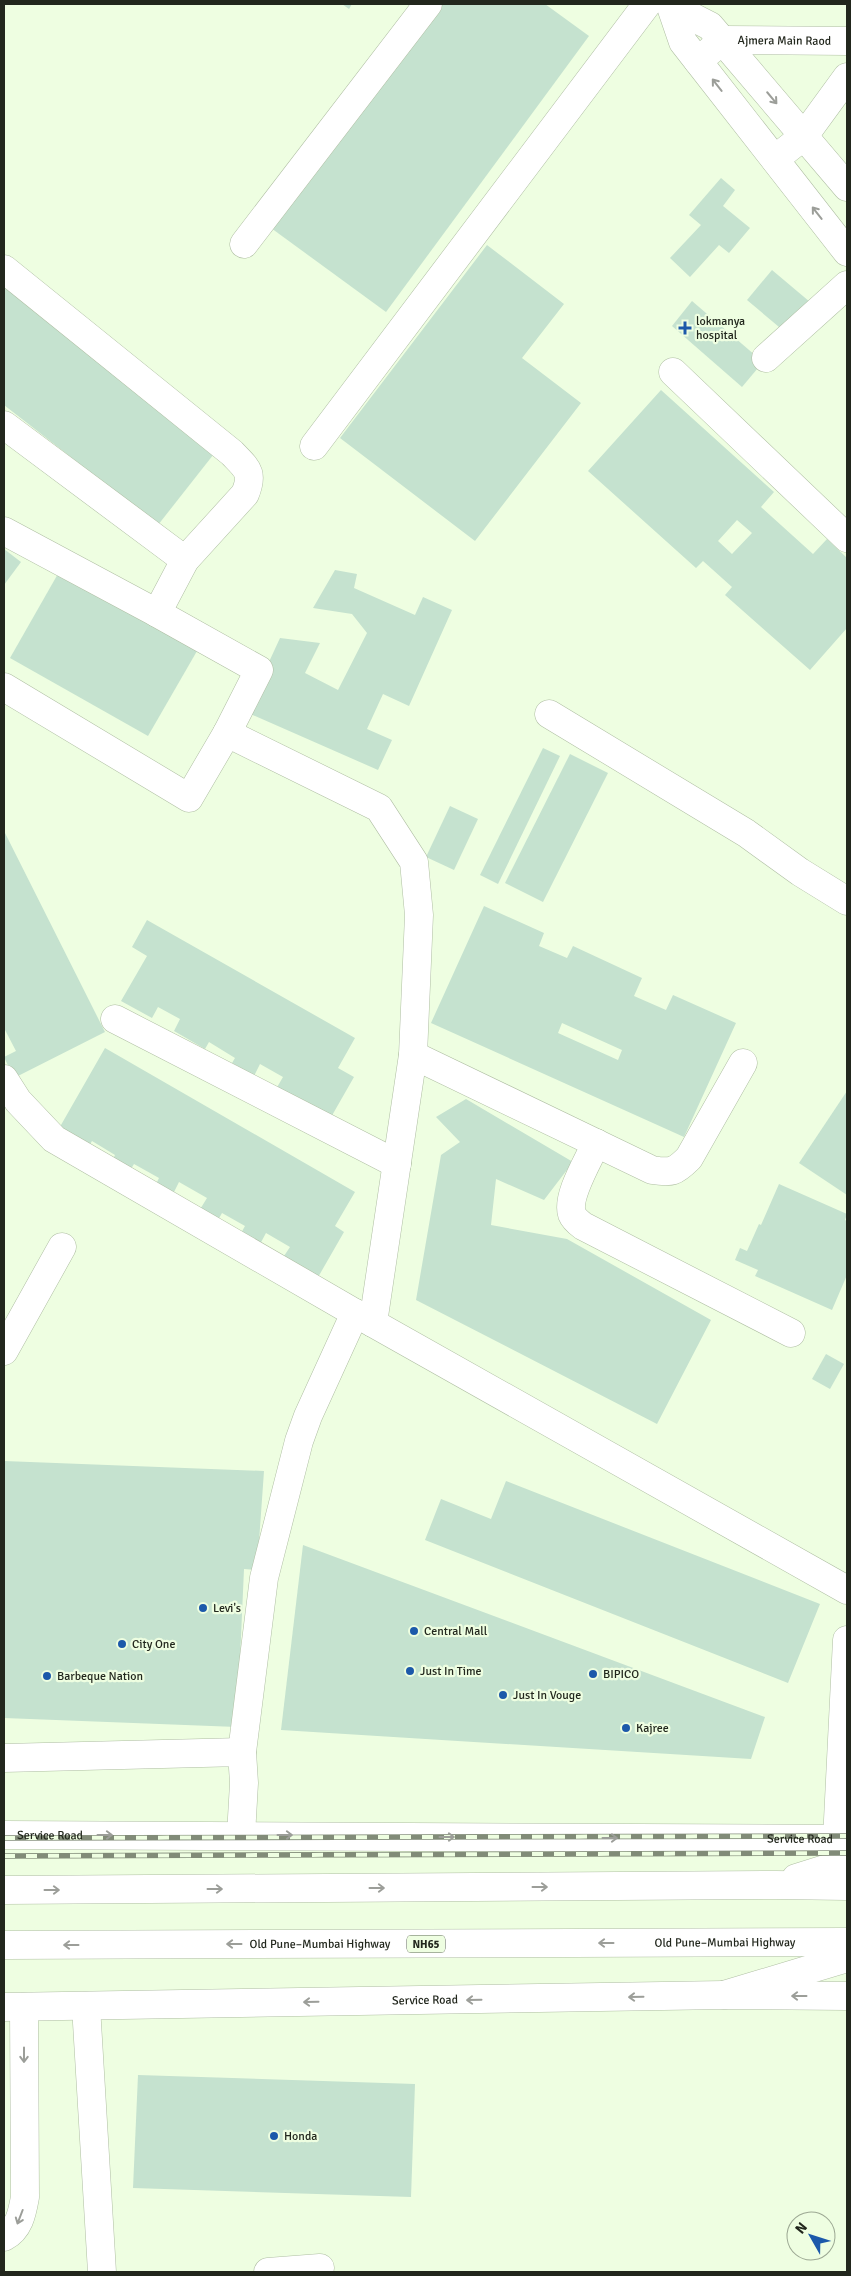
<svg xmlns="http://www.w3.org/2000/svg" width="851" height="2276" font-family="Signika,sans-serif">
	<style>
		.building { fill: #c5e2cf; fill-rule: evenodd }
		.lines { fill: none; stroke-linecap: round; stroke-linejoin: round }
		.minor-casing { stroke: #afbea3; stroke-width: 29 }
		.major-casing { stroke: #afbea3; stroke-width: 29 }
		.highway-casing { stroke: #afbea3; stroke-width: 29 }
		.minor { stroke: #fff; stroke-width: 28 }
		.major { stroke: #fff; stroke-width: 28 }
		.highway { stroke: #fff; stroke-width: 28 }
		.rail-casing { stroke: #818b78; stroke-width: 5.5 }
		.rail { stroke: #eefee1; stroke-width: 4; stroke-dasharray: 11; stroke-linecap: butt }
		.oneway { stroke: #9c9e99 }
		.poi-dot { fill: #1c59aa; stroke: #eefee1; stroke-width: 2 }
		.labels { text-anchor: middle; stroke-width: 4.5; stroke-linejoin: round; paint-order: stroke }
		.shield { fill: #eefee1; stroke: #5f6858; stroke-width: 1 }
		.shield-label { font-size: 11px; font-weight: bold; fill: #22271d }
		.street-label { font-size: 12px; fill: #22271d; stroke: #eefee1 }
		.poi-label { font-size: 12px; fill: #22271d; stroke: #eefee1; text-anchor: start }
	</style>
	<rect width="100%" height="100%" fill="#eefee1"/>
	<!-- building -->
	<g class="building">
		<path d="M342,4H352L349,9Z"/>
		<path d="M435,4H545L589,36L386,312L271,228Z"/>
		<path d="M721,178L735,190L723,206L750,228L729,253L719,245L690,277L670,258L701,225L689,215Z"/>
		<path d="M487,245L564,304L522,358L581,403L475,541L340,438Z"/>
		<path d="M772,270L810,302L785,332L747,300Z"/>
		<path d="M4,284L217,450L158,525L4,405Z"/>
		<path d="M692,301L763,362L742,387L672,326Z"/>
		<path d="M661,390L774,492L761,507L813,554L827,539L847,558V628L810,670L725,595L732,587L703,561L696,568L588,471ZM737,520L752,533L732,554L718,541Z"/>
		<path d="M4,549L21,562L4,585Z"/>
		<path d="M335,570L357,574L354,588L415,615L423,597L452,610L409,706L383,694L367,729L392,740L378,770L246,712L280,638L320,643L305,673L338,690L367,633L352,614L313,608Z"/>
		<path d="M59,572L197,651L148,736L10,658Z"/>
		<path d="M543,748L560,756L498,884L480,875Z"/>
		<path d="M570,754L608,773L543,902L505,883Z"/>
		<path d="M450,806L478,819L454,870L426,857Z"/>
		<path d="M4,831L105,1032L14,1078L4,1057L16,1051L4,1028Z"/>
		<path d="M484,906L544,933L539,946L567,958L573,946L642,978L634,996L666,1010L673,995L736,1023L684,1137L431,1023ZM562,1023L622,1050L618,1060L558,1033Z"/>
		<path d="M147,920L355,1038L338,1068L354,1077L330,1119L276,1089L283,1077L260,1064L254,1076L232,1063L235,1058L209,1042L205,1049L174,1031L180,1019L158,1007L152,1018L121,1001L147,956L132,947Z"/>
		<path d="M105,1048L355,1192L335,1226L344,1232L317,1279L282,1259L290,1247L266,1233L259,1246L240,1235L245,1226L222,1213L217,1222L199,1211L207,1198L179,1182L172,1196L155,1186L159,1178L134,1164L129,1172L112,1161L115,1155L92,1141L87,1149L57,1132Z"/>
		<path d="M847,1091V1195L799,1163Z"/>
		<path d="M466,1099L573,1162L544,1200L496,1179L491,1225L567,1239L711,1320L657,1424L416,1300L441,1155L460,1142L436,1117Z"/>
		<path d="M779,1184L847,1214L845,1220L847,1221V1275L832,1310L755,1276L758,1270L735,1260L740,1248L747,1251L759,1224L761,1225Z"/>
		<path d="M826,1354L844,1364L830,1389L812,1379Z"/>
		<path d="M4,1461L264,1471L257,1570L244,1569L237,1727L4,1718Z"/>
		<path d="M506,1481L820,1604L788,1683L425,1540L441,1499L491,1519Z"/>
		<path d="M303,1545L765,1717L751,1759L281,1730Z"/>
		<path d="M138,2075L415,2084L411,2197L133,2188Z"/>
	</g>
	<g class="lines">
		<!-- minor casing -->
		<g class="minor-casing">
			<g id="minor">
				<path id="s1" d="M698,61L723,40L847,41"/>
				<path d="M775,159L804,136L847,77"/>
				<path d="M244,244L428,4"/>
				<path d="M4,269L232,453C247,469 254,472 245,494L185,560L157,613L259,670L227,733L379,808L414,862L419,915L413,1055L373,1323"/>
				<path d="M766,358L847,285"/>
				<path d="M673,372L847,538"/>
				<path d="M4,425L185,560"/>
				<path d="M314,446L647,4"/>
				<path d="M4,531L157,613"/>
				<path d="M4,687L189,798L227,733"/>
				<path d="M549,714L746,833L800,872L847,901"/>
				<path d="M115,1019L397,1164"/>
				<path d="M413,1055L652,1170C672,1173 675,1172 689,1158L743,1063"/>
				<path d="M4,1079L18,1101L54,1139L355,1313L847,1590"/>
				<path d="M596,1143C589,1160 566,1196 572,1214C574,1219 579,1223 583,1226L791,1333"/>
				<path d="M4,1351L62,1247"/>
				<path d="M242,1752L264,1578L299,1441L308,1416L355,1313"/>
				<path d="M4,1758L242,1752L244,1783L241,1835"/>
				<path d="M837,1840L847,1640"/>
				<path d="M86,2006L102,2272"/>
				<path d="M4,2237C19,2229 22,2214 25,2197L24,2007"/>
				<path d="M268,2272L320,2268"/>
			</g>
		</g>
		<!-- major casing -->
		<g class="major-casing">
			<g id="major">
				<path d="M670,4L683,42L847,252"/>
				<path d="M673,7L710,26L847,187"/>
				<path id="s2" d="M4,1835L847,1839"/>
				<path id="s3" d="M4,2007L724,1995L847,1996"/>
			</g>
		</g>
		<!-- highway casing -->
		<g class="highway-casing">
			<g id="highway">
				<path d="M796,1878L847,1862"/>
				<path d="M4,1890L776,1885L847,1886"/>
				<path id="s4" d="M4,1945L847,1942"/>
				<path d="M724,1995L847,1958"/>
			</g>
		</g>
		<!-- minor -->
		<use href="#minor" class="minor"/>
		<!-- major -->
		<use href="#major" class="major"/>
		<!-- highway -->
		<use href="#highway" class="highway"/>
		<!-- rail casing -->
		<g class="rail-casing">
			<g id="rail">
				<path d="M4,1838L847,1836"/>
				<path d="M4,1856L847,1853"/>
			</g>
		</g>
		<!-- rail -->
		<use href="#rail" class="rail"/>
	</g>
	<!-- one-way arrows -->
	<defs><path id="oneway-shaft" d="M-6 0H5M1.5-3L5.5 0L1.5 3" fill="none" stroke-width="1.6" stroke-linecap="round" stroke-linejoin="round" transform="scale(1.25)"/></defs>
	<g class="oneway">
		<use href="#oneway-shaft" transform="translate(717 85) rotate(-128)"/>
		<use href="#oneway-shaft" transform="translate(772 98) rotate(50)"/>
		<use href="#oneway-shaft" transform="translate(817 213) rotate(-128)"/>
		<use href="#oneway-shaft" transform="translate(105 1835)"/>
		<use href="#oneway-shaft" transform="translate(285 1835)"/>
		<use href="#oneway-shaft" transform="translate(447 1837)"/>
		<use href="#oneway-shaft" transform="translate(610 1838)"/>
		<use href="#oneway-shaft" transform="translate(540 1887)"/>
		<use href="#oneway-shaft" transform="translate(377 1888)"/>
		<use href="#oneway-shaft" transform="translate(215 1889)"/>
		<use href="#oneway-shaft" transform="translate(52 1890)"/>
		<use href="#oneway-shaft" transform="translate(606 1943) rotate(180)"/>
		<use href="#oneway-shaft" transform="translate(234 1944) rotate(180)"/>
		<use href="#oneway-shaft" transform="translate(71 1945) rotate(180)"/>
		<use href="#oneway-shaft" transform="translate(799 1996) rotate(-180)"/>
		<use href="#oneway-shaft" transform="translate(636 1997) rotate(179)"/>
		<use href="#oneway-shaft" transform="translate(474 2000) rotate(179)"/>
		<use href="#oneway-shaft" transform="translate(311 2002) rotate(179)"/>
		<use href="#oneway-shaft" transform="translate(24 2055) rotate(90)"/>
		<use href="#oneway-shaft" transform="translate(20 2217) rotate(111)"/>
	</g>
	<!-- markers -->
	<g class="poi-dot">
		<path d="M682.5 320.5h5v5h5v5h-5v5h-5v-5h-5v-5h5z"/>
		<circle cx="203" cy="1608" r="5"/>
		<circle cx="414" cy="1631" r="5"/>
		<circle cx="122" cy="1644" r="5"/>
		<circle cx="410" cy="1671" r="5"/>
		<circle cx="593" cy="1674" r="5"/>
		<circle cx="47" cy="1676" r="5"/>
		<circle cx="503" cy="1695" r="5"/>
		<circle cx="626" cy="1728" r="5"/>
		<circle cx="274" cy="2136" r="5"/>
	</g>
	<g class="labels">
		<!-- shield labels -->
		<rect class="shield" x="407" y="1935.5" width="38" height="17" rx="4"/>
		<g class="shield-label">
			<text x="426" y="1948">NH65</text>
		</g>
		<!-- street labels -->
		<g class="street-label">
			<text dy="4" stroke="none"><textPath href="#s1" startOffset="94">Ajmera Main Raod</textPath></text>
			<text dy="4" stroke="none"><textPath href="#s2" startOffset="46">Service Road</textPath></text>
			<text dy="4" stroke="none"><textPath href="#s2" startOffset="796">Service Road</textPath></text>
			<text dy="4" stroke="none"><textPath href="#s4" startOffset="721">Old Pune–Mumbai Highway</textPath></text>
			<text dy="4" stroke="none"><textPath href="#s4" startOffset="316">Old Pune–Mumbai Highway</textPath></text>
			<text dy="4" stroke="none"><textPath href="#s3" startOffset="421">Service Road</textPath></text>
		</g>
		<!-- poi labels -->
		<g class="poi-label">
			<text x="696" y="325">lokmanya<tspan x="696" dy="14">hospital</tspan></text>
			<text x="213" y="1612">Levi's</text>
			<text x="424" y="1635">Central Mall</text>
			<text x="132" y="1648">City One</text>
			<text x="420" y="1675">Just In Time</text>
			<text x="603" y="1678">BIPICO</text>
			<text x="57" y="1680">Barbeque Nation</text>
			<text x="513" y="1699">Just In Vouge</text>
			<text x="636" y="1732">Kajree</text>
			<text x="284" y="2140">Honda</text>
		</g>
	</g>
	<!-- border -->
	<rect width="851" height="2276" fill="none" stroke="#22271d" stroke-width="10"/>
	<!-- north arrow -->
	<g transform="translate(811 2236) rotate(309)"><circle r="24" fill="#eefee1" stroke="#9ca893"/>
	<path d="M0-4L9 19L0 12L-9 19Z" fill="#1c59aa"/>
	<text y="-8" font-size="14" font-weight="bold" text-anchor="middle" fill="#22271d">N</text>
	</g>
</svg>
